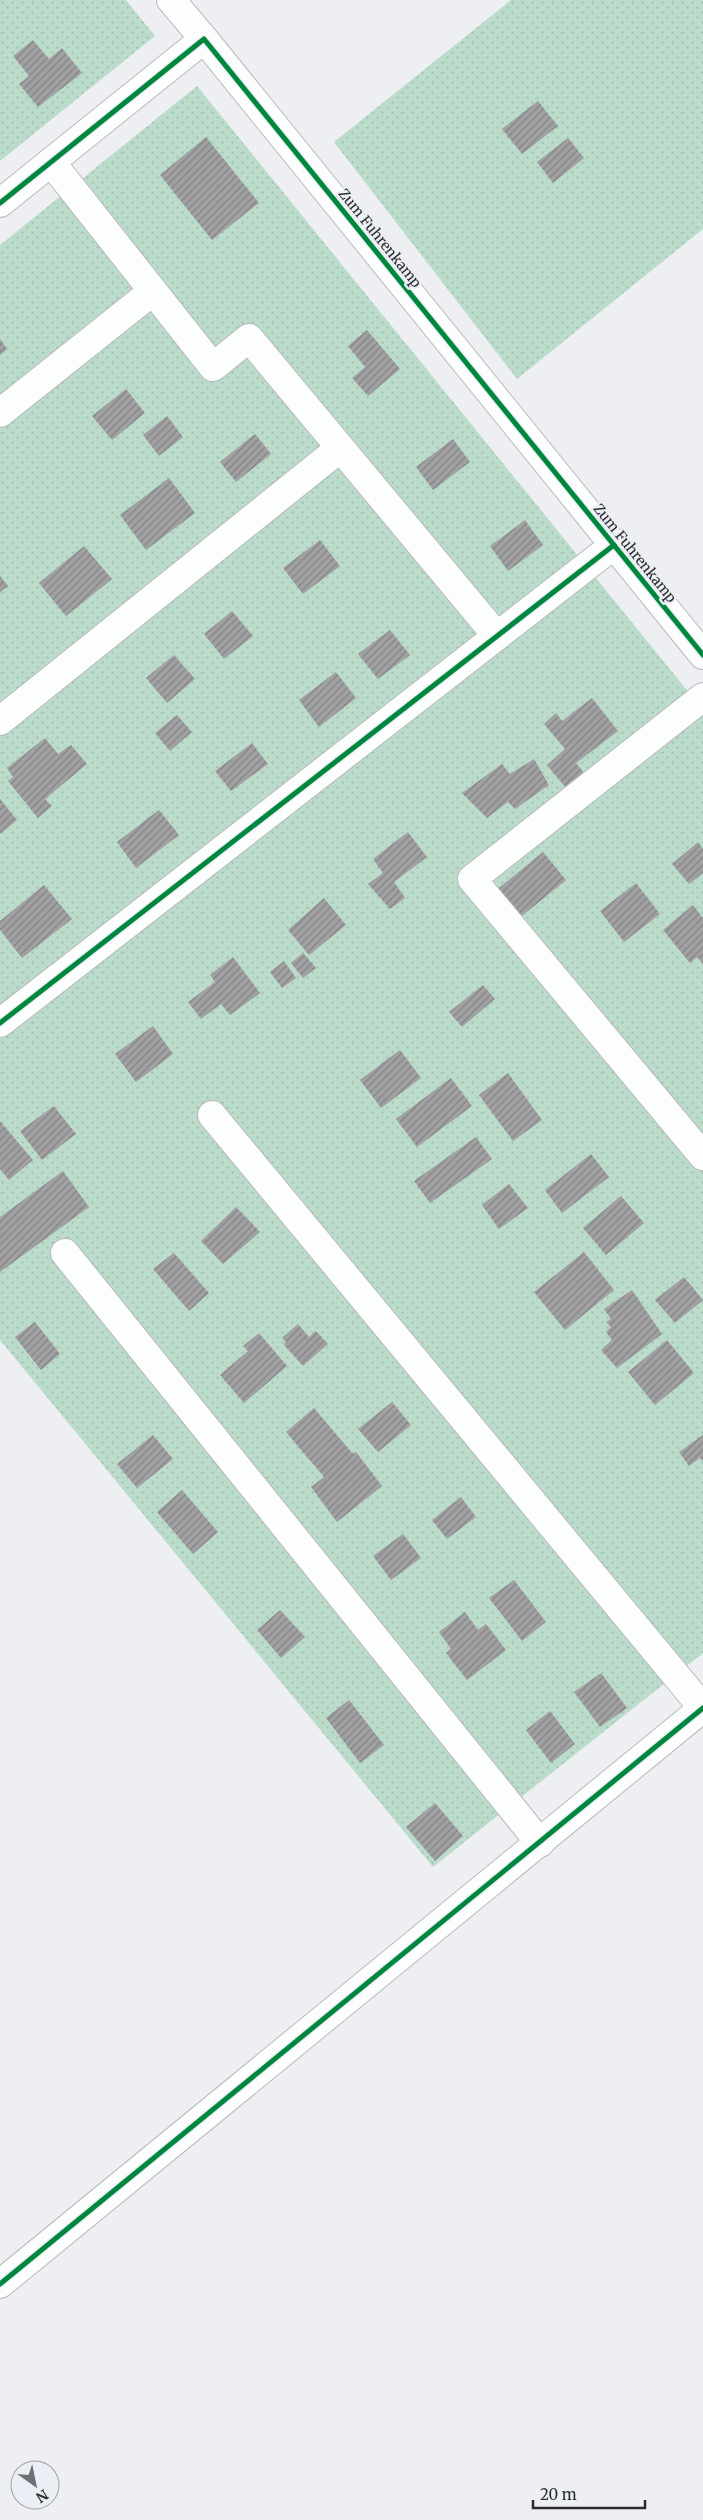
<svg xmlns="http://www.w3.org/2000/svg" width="703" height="2520" font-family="Merriweather,serif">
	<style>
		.park { fill: url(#park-dots) }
		.building { fill: url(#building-hatch) }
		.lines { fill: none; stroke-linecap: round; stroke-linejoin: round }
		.minor-casing { stroke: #b9babd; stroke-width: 30 }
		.minor { stroke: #fcfdfd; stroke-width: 28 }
		.cycleway-casing { stroke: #eceef5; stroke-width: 8 }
		.cycleway { stroke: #00873e; stroke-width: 5 }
		.labels { text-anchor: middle; stroke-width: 5; stroke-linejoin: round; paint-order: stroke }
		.street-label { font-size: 14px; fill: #2b2b2e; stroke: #eceef5 }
	</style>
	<defs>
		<pattern id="park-dots" width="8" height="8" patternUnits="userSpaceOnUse" patternTransform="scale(1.25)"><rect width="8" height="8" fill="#bcdccb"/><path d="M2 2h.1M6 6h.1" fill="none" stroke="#a2bdaf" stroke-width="1.8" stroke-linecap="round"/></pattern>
		<pattern id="building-hatch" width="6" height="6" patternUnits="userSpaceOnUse" patternTransform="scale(1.25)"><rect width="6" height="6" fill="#a1a0a2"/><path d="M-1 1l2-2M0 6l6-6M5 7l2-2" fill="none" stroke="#838384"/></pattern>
	</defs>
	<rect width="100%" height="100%" fill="#eeeff3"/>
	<!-- park -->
	<g class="park">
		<path d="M0,0H126L155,36L0,161Z"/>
		<path d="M511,0H703V229L517,379L334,142Z"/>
		<path d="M197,86L703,710V1653L433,1867L0,1340V245Z"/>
	</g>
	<!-- building -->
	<g class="building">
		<path d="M33,40L49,59L62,48L82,73L38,107L19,84L29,76L13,56Z"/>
		<path d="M538,101L558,126L522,154L502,129Z"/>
		<path d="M206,137L259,203L212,240L160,175Z"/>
		<path d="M568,138L584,158L553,183L537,162Z"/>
		<path d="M367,330L400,369L368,396L352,378L365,367L348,346Z"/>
		<path d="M0,339L7,349L0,355Z"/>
		<path d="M126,389L145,413L112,440L92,416Z"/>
		<path d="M167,416L183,437L159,456L143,435Z"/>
		<path d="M255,434L271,454L236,482L220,462Z"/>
		<path d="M453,439L470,462L433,490L416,467Z"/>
		<path d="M169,478L195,513L146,550L120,515Z"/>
		<path d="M525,520L543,545L508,571L490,546Z"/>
		<path d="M320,540L340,566L303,594L283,568Z"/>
		<path d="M84,546L112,579L66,616L39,583Z"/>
		<path d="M0,576L8,586L0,592Z"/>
		<path d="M232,611L253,636L224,659L204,634Z"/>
		<path d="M390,630L410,655L378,679L358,654Z"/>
		<path d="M174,655L195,679L167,703L146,678Z"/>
		<path d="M336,672L356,698L319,727L299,700Z"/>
		<path d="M592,698L618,731L576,763L585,774L567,789L547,765L565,749L544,724L556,713L562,721Z"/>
		<path d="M177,715L192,732L170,751L155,733Z"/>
		<path d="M45,738L58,754L71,745L87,764L45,799L52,806L38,818L8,781L13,777L7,768Z"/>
		<path d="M252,743L268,764L231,791L215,771Z"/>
		<path d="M534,759L549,785L515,809L508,802L487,818L462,793L502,764L510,774Z"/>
		<path d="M0,799L17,820L0,834Z"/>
		<path d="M159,810L179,835L136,868L117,842Z"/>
		<path d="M408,832L427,857L394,882L405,898L390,909L368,884L383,873L373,859Z"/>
		<path d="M698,842L703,849V873L689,884L672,864Z"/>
		<path d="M543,852L566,880L517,920L494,892Z"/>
		<path d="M636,883L660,914L624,942L600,911Z"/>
		<path d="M44,885L72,919L22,958L0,930V921Z"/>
		<path d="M324,898L346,925L309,955L288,930Z"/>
		<path d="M693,905L703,918V964L697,957L690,963L663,930Z"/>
		<path d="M303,953L316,968L303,978L291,963Z"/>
		<path d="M233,957L260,993L230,1015L221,1004L201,1019L188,1002L215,982L210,975Z"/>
		<path d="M284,961L296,978L282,988L270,972Z"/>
		<path d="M483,985L495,999L462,1027L449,1012Z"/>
		<path d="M153,1026L173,1054L136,1082L115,1054Z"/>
		<path d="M400,1050L421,1078L381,1108L360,1080Z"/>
		<path d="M508,1073L542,1120L513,1141L479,1095Z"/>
		<path d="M451,1078L472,1106L417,1147L396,1119Z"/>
		<path d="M54,1106L76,1134L42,1160L20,1131Z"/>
		<path d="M0,1121L33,1160L9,1180L0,1169Z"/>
		<path d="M476,1137L492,1159L430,1203L414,1181Z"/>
		<path d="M591,1154L609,1177L562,1213L545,1190Z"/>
		<path d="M63,1171L89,1207L0,1272V1217Z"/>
		<path d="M509,1184L528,1208L499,1229L482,1205Z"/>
		<path d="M621,1196L644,1223L606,1255L583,1228Z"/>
		<path d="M236,1207L260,1232L223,1264L201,1241Z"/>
		<path d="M584,1252L614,1290L565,1330L534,1292Z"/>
		<path d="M174,1253L209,1293L189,1311L153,1269Z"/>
		<path d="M684,1277L703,1300L675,1323L655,1300Z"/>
		<path d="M632,1290L662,1334L617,1368L601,1350L612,1340L606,1332L611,1327L606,1322L611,1319L604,1309Z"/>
		<path d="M35,1322L60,1354L41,1370L15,1337Z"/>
		<path d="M298,1324L309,1337L316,1331L328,1344L303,1366L284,1345L286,1342L282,1338Z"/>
		<path d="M259,1333L287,1366L244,1403L220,1375L248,1351L243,1346Z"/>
		<path d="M667,1340L694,1373L655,1405L628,1372Z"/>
		<path d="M392,1402L411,1425L378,1452L358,1429Z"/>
		<path d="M314,1408L353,1454L356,1452L382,1486L337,1522L311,1487L324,1477L286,1432Z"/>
		<path d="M153,1435L173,1459L137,1488L117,1464Z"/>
		<path d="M703,1435V1461L700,1458L689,1466L679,1452Z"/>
		<path d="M182,1490L218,1532L193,1554L157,1512Z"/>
		<path d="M461,1497L476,1517L447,1539L432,1520Z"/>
		<path d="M403,1534L421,1558L391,1580L373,1556Z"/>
		<path d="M514,1580L546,1622L522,1641L489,1598Z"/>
		<path d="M280,1610L305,1637L281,1658L257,1630Z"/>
		<path d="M465,1612L478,1630L486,1624L506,1650L467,1680L446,1653L451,1649L439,1632Z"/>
		<path d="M601,1673L627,1708L600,1727L574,1692Z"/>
		<path d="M349,1700L384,1745L360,1763L326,1718Z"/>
		<path d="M550,1711L575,1744L551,1763L526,1730Z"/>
		<path d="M435,1803L463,1836L435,1861L406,1827Z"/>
	</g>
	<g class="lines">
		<!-- minor casing -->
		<g class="minor-casing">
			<g id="minor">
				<path d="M171,0L204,39"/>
				<path d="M51,162L213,367L249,338L497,636"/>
				<path d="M0,203L204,39L703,655"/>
				<path d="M0,413L153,291"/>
				<path d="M703,697L472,879L703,1156"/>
				<path d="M0,721L339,449"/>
				<path d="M0,1023L614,545"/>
				<path d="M212,1115L703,1708"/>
				<path d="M65,1253L540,1843"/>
				<path d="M0,2284L703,1708"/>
			</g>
		</g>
		<!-- minor -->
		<use href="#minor" class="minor"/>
		<!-- cycleway casing -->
		<g class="cycleway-casing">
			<g id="cycleway">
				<path d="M0,203L204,39L703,655"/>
				<path d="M0,1023L614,545"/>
				<path d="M0,2284L703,1708"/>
			</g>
		</g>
		<!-- cycleway -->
		<use href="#cycleway" class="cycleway"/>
	</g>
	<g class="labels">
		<!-- street labels -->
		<g class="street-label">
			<text transform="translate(380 238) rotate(51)" y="5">Zum Fuhrenkamp</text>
			<text transform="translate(635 553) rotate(51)" y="5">Zum Fuhrenkamp</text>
		</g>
	</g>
	<!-- north arrow -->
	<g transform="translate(35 2485) rotate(147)"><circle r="24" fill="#eceef5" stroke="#9fa0a5"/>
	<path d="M0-4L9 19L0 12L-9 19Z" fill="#6f7073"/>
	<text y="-8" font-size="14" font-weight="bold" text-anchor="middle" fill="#2b2b2e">N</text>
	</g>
	<!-- scale -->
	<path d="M533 2500v8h112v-8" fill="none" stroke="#2b2b2e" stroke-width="2.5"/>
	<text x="540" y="2500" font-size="15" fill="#2b2b2e" stroke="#eceef5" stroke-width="4" paint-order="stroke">20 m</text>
</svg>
